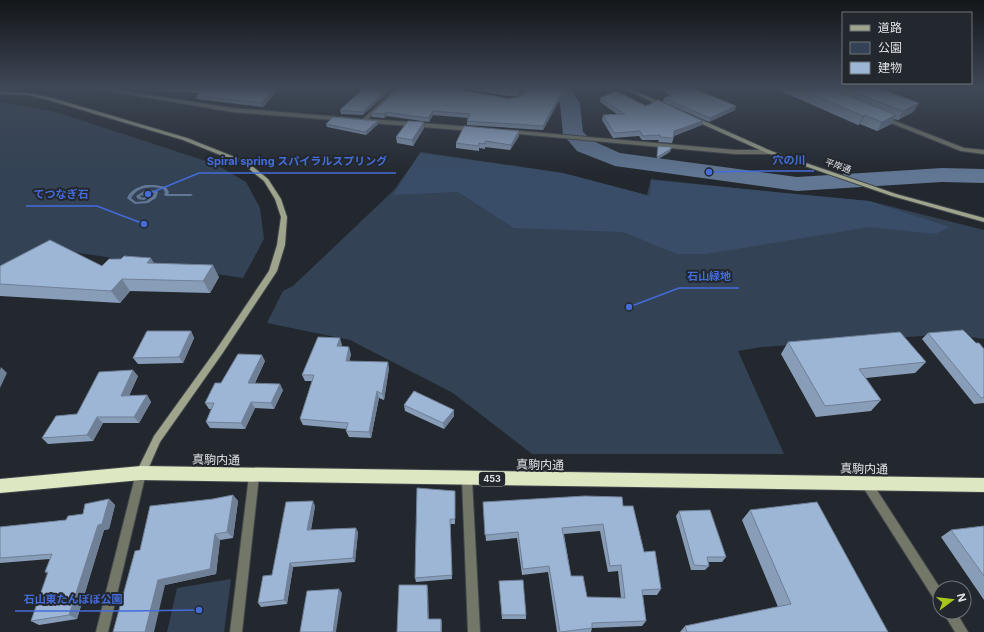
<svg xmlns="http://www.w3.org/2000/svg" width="984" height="632" font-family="Inter,'Noto Sans JP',sans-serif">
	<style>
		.green { fill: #334255 }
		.forest { fill: #394d68 }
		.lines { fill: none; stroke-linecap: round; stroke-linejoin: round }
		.stream { fill: #617794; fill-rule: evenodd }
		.river { fill: #617794; fill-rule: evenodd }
		.street-casing { stroke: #41464c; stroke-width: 2 }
		.secondary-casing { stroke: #41464c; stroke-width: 2 }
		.highway-casing { stroke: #41464c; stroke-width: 2 }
		.street { fill: #737768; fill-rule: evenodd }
		.secondary { fill: #9ea58c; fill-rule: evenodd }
		.highway { fill: #dde8c2; fill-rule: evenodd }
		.wall { fill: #889db8; fill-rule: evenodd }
		.shaded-wall { fill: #6f7f96 }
		.building { fill: #9eb6d6; stroke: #6f7f96; fill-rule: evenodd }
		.labels { text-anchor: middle; stroke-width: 4; stroke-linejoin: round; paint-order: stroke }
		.far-street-label { font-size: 9px; fill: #dfe2e7; stroke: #23282e }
		.shield { fill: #23282e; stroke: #a7aab0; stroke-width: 1 }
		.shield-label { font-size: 9px; font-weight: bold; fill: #dfe2e7 }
		.near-street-label { font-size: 12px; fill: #dfe2e7; stroke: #23282e }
		.leader { fill: none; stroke: #446cdb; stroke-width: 1.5 }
		.callout-dot { fill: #446cdb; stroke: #23282e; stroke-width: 1.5 }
		.callout-label { font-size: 11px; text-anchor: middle; font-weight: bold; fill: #446cdb; stroke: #23282e; stroke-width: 4; stroke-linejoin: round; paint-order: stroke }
	</style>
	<rect width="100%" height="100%" fill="#23282e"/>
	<!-- green -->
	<g class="green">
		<path d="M0,102L56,112L215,164L246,182L260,208L264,239L243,278L47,248L0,274Z"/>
		<path d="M421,152L563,173L647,195L651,179L792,194L869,201L984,230V339L950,334L761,347L738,351L784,454H532L453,393L350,340L267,323L283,291L293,286L394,190Z"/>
		<path d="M231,579L224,632H167L177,588Z"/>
	</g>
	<!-- forest -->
	<path class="forest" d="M420,153L563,173L650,196L651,180L869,201L950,227L935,234L869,227L706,254H677L623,232L514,228L458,192L393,195Z"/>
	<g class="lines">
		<!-- stream -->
		<path class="stream" d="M145,185H155L166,187L169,192L168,194H191L193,195L191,196H166L164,195L165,192L163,189C152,186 138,186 131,198L136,202L146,201L153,196L154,193L147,192L144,194L150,193L152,194L144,200L138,199L136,196L146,190L157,191L158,192L156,198L148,203L135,204L128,199L127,198C131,190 136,188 145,185ZM142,195L143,196H145L143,198L141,197L140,196Z"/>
		<!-- river -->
		<path class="river" d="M551,88H571L580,104L583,132L593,141L620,153L797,177L942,168L984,169V183L942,182L797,191L615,166L577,151L566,138L563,134L560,104Z"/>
		<!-- street casing -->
		<g class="street-casing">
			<g id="street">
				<path d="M95,88H105L232,108L363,119L396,88H401L368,119L473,127L476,129L473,131L232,112L97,89Z"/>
				<path d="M526,88H530L522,99L509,100V98L518,97Z"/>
				<path d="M881,117H885L964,148L984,150V154L961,151L881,119Z"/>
				<path d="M509,130L735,150H769L772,152L769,154H735L507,133L506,132Z"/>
				<path d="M141,468L145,470L146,473L108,632H96L136,473L137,470Z"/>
				<path d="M254,471L258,473L259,476L242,632H230L249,476L250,473Z"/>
				<path d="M467,474L471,476L472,479L480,632H468L462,479L463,476Z"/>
				<path d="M867,479L871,481L940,588V604L936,602L863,487L862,484L863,481Z"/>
				<path d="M943,612H956L968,632H955Z"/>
			</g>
		</g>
		<!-- secondary casing -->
		<g class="secondary-casing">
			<g id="secondary">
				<path d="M622,88H628L667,105L662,106Z"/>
				<path d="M0,92L28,93L49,97L187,138L247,162L268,179L281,199L287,217L285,245L277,271L222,354L160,442L145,476L141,478L137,476L136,473L154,436L216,350L269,271L277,245L281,217L275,199L264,181L243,164L183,140L48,100L28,95L0,94Z"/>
				<path d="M691,117H695L771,151L896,194L984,218V222L892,196L767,153L691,119Z"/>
			</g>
		</g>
		<!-- highway casing -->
		<g class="highway-casing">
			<path id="highway" d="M141,466L984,478V492L141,480L0,493V479Z"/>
		</g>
		<!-- street -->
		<use href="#street" class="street"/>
		<!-- secondary -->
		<use href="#secondary" class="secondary"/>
		<!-- highway -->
		<use href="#highway" class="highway"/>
	</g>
	<!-- wall -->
	<g class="wall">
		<path d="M156,88H280L263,107L197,99L196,96L199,93L158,91Z"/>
		<path d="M364,88L363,115L341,114L340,110Z"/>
		<path d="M459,88H524L517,96H509Z"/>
		<path d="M528,88H566L543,130L467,125V121L468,118L433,115L429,122L387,116L384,118L372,117V113L509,99L523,96Z"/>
		<path d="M657,88H693L735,110L709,122L663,102L664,98L671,95Z"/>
		<path d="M774,88H878L919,103L913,112L898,120L894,119L891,124L877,131L860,124L858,125Z"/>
		<path d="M600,98L646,106L702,125L674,136L672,143L658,142L659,140H642L639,136L613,138L602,120L603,115L617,114L600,102Z"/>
		<path d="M326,124H378L366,135L327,127Z"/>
		<path d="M424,128L413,146L397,143L396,137Z"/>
		<path d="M519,136L510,150L485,147V149L479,148V151L456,148V143Z"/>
		<path d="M154,263L219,277L210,293L130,291L120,303L0,296V266H102Z"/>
		<path d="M191,331L194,338L183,363L138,364L133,358Z"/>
		<path d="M928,333L984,349V403L974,404L922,339Z"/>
		<path d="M788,342L926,362L915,373L866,378L881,400L871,411L816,417L781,354Z"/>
		<path d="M342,345L341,347L351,354L349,361L389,368L384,400L379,398L371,438L349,437L346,431L347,429L303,425L300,419L312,381H305L302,375Z"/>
		<path d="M265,361L255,383L283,390L274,409L255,408L245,429L210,428L206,422L211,409H209L205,403L221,383Z"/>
		<path d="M138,376L129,396L147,395L151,402L139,423H103L93,441L48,444L42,438L77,414Z"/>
		<path d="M404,405L454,416L444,429L405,411Z"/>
		<path d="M455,491V524H450L452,579L416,582L415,578Z"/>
		<path d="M233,495L238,501L233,538L220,540L216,574L165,585L140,550L213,499Z"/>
		<path d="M109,499L115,505L109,529L104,530L77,619L39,625L31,621L48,574L45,572L50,559L0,563V527L66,520L83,514Z"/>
		<path d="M483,502L623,506L661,589L657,595H642L646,621L642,626L592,628L591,632H557L548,572L522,575L517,538L486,541ZM600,531L608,572L618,571L621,598L587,597L571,576L564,534Z"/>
		<path d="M315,506L311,530L358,532L355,562L293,567L287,604L261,607L258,603L272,575Z"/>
		<path d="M750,510L888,632H680L685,626L778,607L742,520Z"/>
		<path d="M679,511L726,557L722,562H708L709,566L705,570H691L676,516Z"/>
		<path d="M984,526V600L941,537L951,530Z"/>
		<path d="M499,581L526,615V619H502Z"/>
	</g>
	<!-- shaded-wall -->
	<g class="shaded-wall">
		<path d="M276,88H280L263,107L261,103Z"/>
		<path d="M389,88H394L363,115V112Z"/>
		<path d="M521,88H524L517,96V92Z"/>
		<path d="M564,88H566L543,130V126Z"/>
		<path d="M919,103L913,112L898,120L903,111Z"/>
		<path d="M736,106L735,110L709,122L710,118Z"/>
		<path d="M433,111V115L429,122L428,118Z"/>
		<path d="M386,112L387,116L384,118V114Z"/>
		<path d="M865,115L860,124L858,125L863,116Z"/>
		<path d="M896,115L891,124L877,131L882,122Z"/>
		<path d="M378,121V124L366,135L365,132Z"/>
		<path d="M703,121L702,125L673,136L674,131Z"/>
		<path d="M424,122V128L413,146L412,140Z"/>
		<path d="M519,131V136L510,150L511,145Z"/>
		<path d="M671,149L670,152L657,160V157Z"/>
		<path d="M151,258L158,270L147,263Z"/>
		<path d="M213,265L219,277L210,293L203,281Z"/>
		<path d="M122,279L130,291L120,303L111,291Z"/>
		<path d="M191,331L194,338L183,363L179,357Z"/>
		<path d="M340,338L342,345L339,353L337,346Z"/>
		<path d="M349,347L351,354L348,367L346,361Z"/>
		<path d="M262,355L265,361L252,389L248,383Z"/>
		<path d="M388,362L389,368L384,400L382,394Z"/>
		<path d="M1,367L7,373L0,388V370Z"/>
		<path d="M133,370L138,376L126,402L121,396Z"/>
		<path d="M280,384L283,390L274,409L271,403Z"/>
		<path d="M377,391L379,398L371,438L369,432Z"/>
		<path d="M147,395L151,402L139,423L134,417Z"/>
		<path d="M251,402L255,408L245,429L241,423Z"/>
		<path d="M454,410V416L444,429L443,423Z"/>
		<path d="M97,417L103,423L93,441L87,435Z"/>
		<path d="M233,495L238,501L233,538L227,532Z"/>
		<path d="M109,499L115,505L109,529L104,530L77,619L69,615L98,525Z"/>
		<path d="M313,501L315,506L310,535L307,530Z"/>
		<path d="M356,528L358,532L355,562L353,558Z"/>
		<path d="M215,534L220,540L216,574L165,585L154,632H145L158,580Z"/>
		<path d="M290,563L293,567L287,604L284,600Z"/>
		<path d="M427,585L428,589L429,623L428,619Z"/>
		<path d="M339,589L342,593L336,632H333Z"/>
		<path d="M441,619L442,623V632H441Z"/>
	</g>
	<!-- building -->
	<g class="building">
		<path d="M156,88H276L261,103L196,96L202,90Z"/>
		<path d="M364,88H389L363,112L340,110Z"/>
		<path d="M399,88H451L509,99L523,96L528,88H564L543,126L467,121L470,114L433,111L428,118L386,112L384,114L372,113Z"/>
		<path d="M482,88H521L517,92H509Z"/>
		<path d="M665,88H693L736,106L710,118L664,98L675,93Z"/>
		<path d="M798,88H830L896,115L882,122L865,115L863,116Z"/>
		<path d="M842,88H878L919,103L903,111Z"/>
		<path d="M616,91L646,106L658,100L703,121L674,131L673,138L660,137V135L643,136L640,131L614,133L603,115L625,114L600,98Z"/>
		<path d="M333,117L378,121L365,132L326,124Z"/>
		<path d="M408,121L424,122L412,140L396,137Z"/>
		<path d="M464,126L519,131L511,145L485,141V144L479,143V146L456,143Z"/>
		<path d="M658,146L671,147V149L657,157Z"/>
		<path d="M50,240L102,266L109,259H121L124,256L151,258L147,263L213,265L203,281L122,279L111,291L0,284V266Z"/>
		<path d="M963,330L976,343H979L984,349V397L981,398L928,333Z"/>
		<path d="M147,331H191L179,357L133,358Z"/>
		<path d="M900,332L926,362L859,369L881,400L825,406L788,342Z"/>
		<path d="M318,337L340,338L337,346L349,347L346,361L388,362L382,394L377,391L369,432L346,431L348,423L300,419L314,375H302Z"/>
		<path d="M238,354L262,355L248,383L280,384L271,403L251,402L241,423L206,422L214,403H205L215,383H221Z"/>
		<path d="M133,370L121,396L147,395L134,417H97L87,435L42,438L56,416L77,414L99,372Z"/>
		<path d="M414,391L454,410L443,423L404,405Z"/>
		<path d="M417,488L455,491V519H450L452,575L415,578Z"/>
		<path d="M233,495L227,532L215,534L210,569L158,580L145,632H113L135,551L140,550L150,506L213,499Z"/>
		<path d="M585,496L622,497L623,506H633L644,552L655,551L661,589L642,590L646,621L592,623V628L560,632L549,566L523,569L518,532L485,535L483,502ZM603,524L610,566L621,565L625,598L587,597L583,576H571L562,528Z"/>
		<path d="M109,499L102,524L98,525L69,615L31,621L48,572H45L52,554L0,558V527L66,520L68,516L83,514L85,504Z"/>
		<path d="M313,501L307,530L356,528L353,558L290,563L284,600L258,603L263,576L272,575L286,502Z"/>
		<path d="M817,502L888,632H687L685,626L791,604L750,510Z"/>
		<path d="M710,510L726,557H707L709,566L694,565L679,511Z"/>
		<path d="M984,526V576L951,530Z"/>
		<path d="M523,580L526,615H502L499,581Z"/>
		<path d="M399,585H427L428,619H441V632H397Z"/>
		<path d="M339,589L333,632H300L307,591Z"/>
	</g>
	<!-- sky -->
	<linearGradient id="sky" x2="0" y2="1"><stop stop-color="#131619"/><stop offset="0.5" stop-color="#3f4857"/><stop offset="1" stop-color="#3f4857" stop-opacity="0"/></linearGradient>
	<rect width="984" height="176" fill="url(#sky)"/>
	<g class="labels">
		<!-- far-street labels -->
		<g class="far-street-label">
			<text transform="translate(838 166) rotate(19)" y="3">平岸通</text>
		</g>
		<!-- shield labels -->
		<rect class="shield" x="479" y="472" width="26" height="14" rx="3"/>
		<g class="shield-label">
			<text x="492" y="482">453</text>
		</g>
		<!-- near-street labels -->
		<g class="near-street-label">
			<text transform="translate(216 460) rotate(1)" y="4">真駒内通</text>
			<text transform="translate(540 465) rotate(1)" y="4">真駒内通</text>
			<text transform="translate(864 469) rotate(1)" y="4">真駒内通</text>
		</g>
	</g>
	<!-- callouts -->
	<path class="leader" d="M709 172L765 171H814M148 194L199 173H396M144 224L97 206H26M629 307L679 288H739M199 610L130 611H15"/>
	<g class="callout-dot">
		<circle cx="709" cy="172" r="4"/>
		<circle cx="148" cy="194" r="4"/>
		<circle cx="144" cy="224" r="4"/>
		<circle cx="629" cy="307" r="4"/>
		<circle cx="199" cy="610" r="4"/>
	</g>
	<g class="callout-label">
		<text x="789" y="164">穴の川</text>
		<text x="297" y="165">Spiral spring スパイラルスプリング</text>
		<text x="61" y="198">てつなぎ石</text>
		<text x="709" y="280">石山緑地</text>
		<text x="73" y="603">石山東たんぽぽ公園</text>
	</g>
	<!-- legend -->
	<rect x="842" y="12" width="130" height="72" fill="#23282e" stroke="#6e7278"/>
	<rect x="850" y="25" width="20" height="6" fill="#9ea58c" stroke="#6e7278"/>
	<text x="878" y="32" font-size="12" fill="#dfe2e7">道路</text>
	<rect x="850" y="42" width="20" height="12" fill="#334255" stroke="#6e7278"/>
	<text x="878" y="52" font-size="12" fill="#dfe2e7">公園</text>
	<rect x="850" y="62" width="20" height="12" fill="#9eb6d6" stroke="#6e7278"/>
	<text x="878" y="72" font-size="12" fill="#dfe2e7">建物</text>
	<!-- north arrow -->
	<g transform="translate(952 600) rotate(75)"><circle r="19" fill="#23282e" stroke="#6e7278"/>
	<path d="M0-3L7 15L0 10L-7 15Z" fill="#a8c71c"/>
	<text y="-6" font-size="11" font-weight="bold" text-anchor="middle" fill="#dfe2e7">N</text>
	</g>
</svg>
